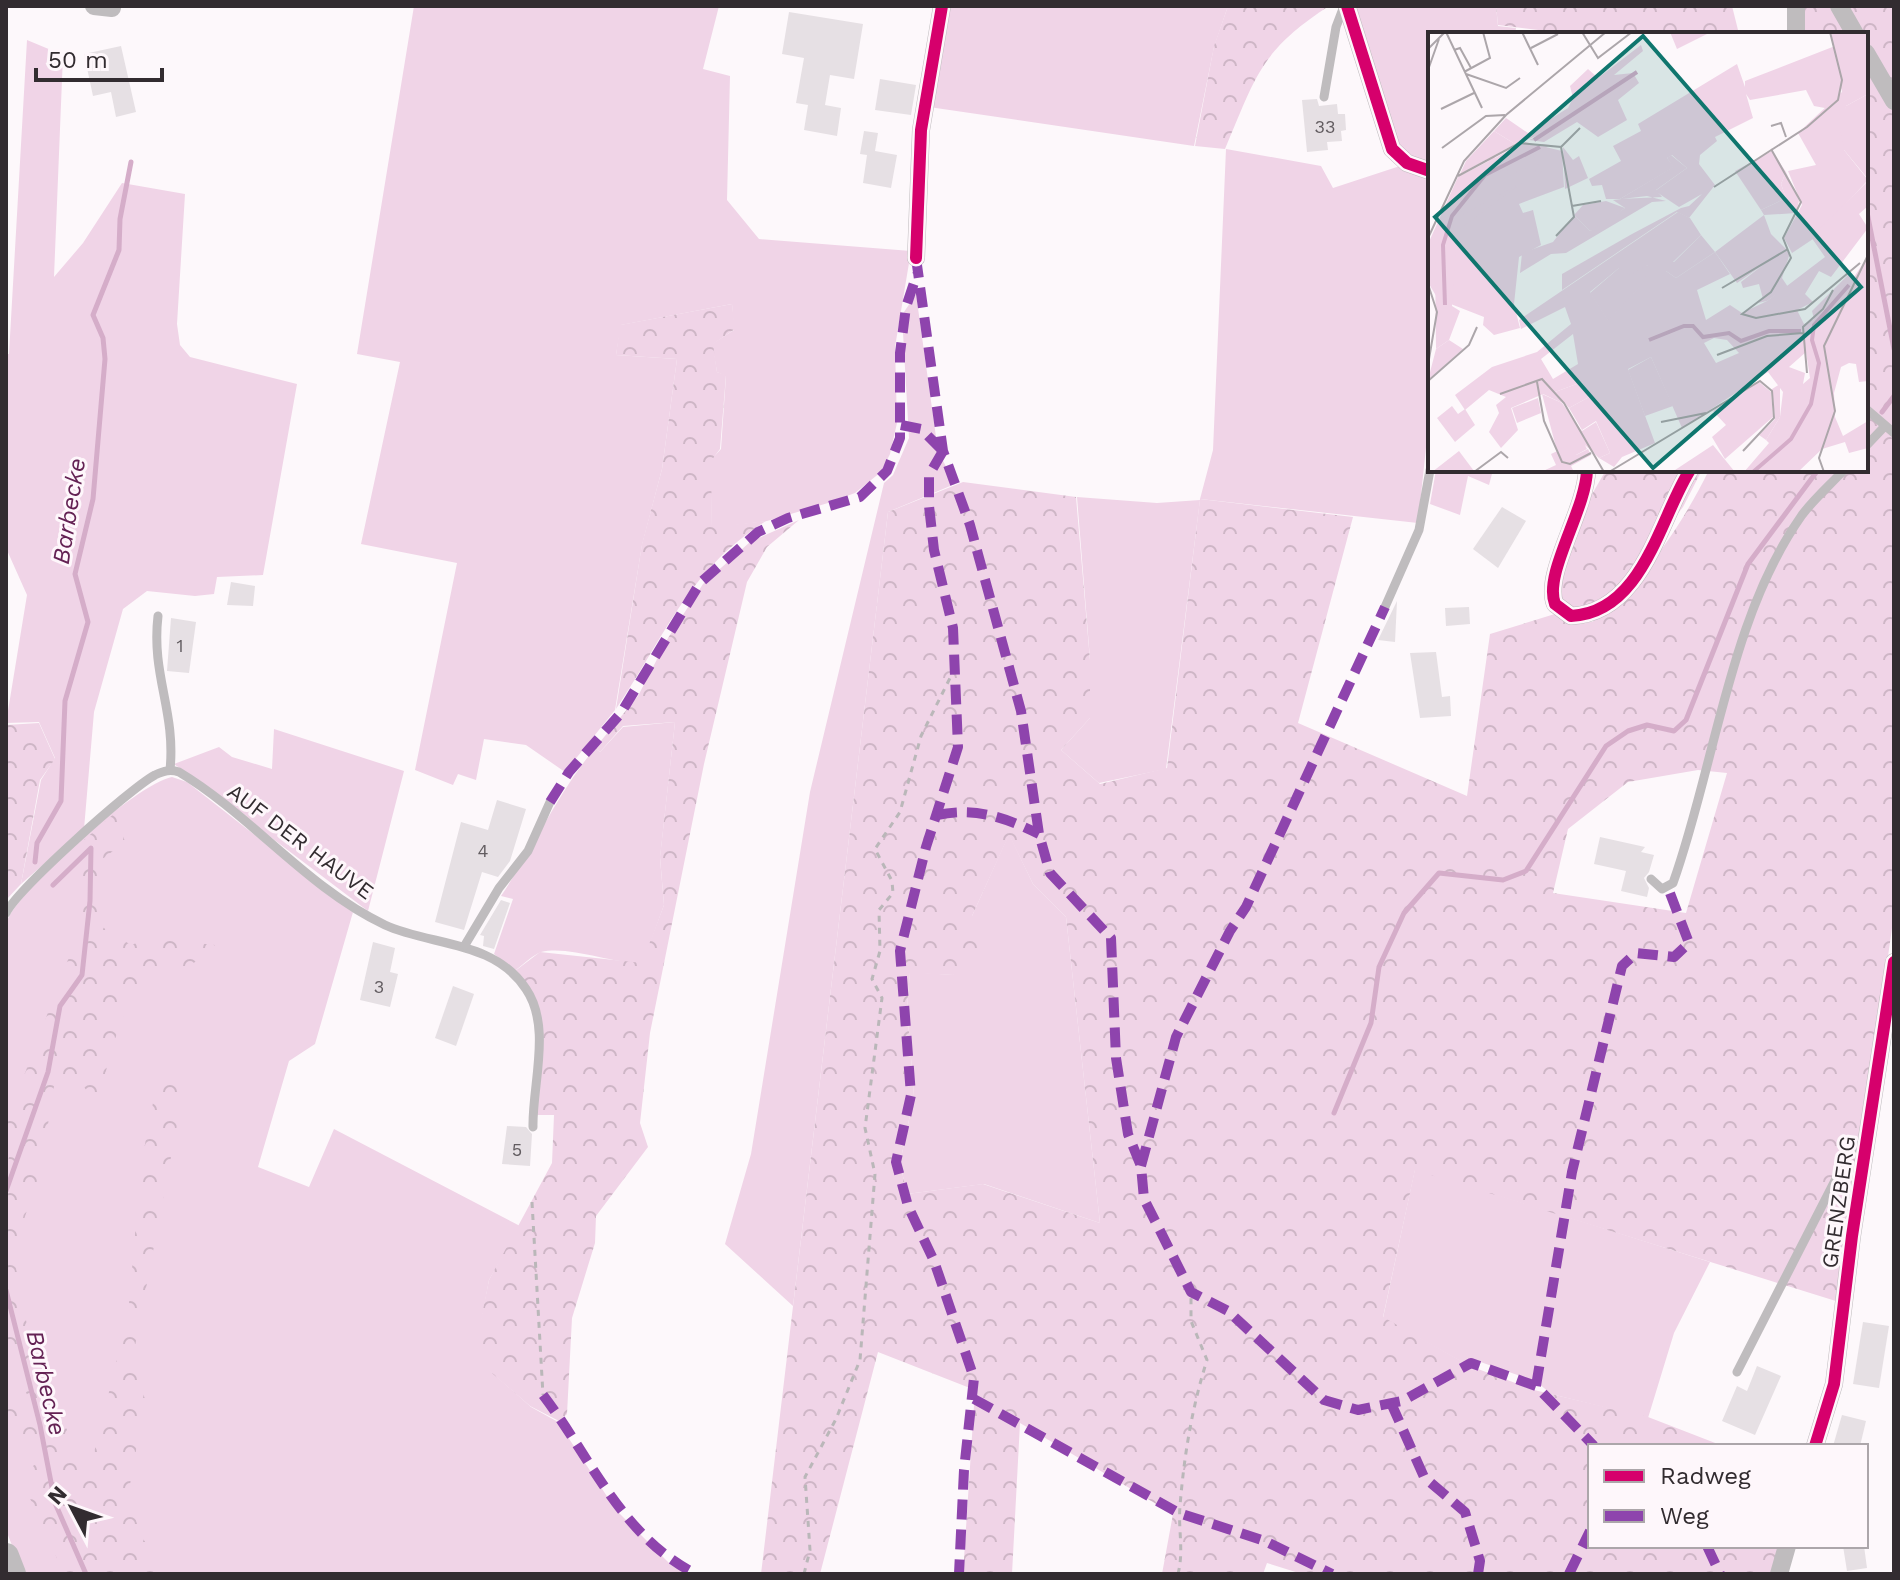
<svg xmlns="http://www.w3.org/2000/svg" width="1900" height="1580" font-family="'Work Sans',sans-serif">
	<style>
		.green { fill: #f0d4e7 }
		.forest { fill: url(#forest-crowns); fill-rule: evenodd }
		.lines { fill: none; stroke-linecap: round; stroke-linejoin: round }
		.stream { stroke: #d5adc9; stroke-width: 5 }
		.building { fill: #e6e0e4 }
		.path { stroke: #bab7b9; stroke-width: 3; stroke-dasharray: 6 6; stroke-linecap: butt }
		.lane { stroke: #bfbcbe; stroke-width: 9 }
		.street { stroke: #bfbcbe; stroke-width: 18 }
		.secondary { stroke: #bfbcbe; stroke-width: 26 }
		.quiet { stroke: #8e44ad; stroke-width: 10; stroke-dasharray: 20 10; stroke-linecap: butt }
		.cycleway-casing { stroke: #fef7fb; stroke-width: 17 }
		.cycleway { stroke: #d6006c; stroke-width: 12 }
		.labels { text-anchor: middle; stroke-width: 6; stroke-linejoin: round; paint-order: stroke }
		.number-label { font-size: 18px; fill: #625c60 }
		.street-label { font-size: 22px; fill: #322c30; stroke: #fef7fb }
		.water-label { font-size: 24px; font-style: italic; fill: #642254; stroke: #fef7fb }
		.inset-river { fill: none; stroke: #d5adc9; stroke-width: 4 }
		.inset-road { fill: none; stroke: #aca6aa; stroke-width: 2 }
		.view { fill: #0f766e; fill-opacity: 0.15; stroke: #0f766e; stroke-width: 4 }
		.inset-edge { fill: none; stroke: #322c30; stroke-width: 4 }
	</style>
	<defs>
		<pattern id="forest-crowns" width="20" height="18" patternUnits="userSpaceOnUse" patternTransform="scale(2)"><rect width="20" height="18" fill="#f0d4e7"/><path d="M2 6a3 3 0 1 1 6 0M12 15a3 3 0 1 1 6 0" fill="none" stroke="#ceb6c6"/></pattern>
	</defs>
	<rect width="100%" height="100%" fill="#fdf8fb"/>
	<!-- green -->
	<g class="green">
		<path d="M414,6H719L703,69L730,76L727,200L759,239L911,251L895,347L897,423L890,454L881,472L855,493L828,503L767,521L712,528L710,461L721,449L726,376L717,372L712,344L734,330L732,304L621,325L616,355L677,359L662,469L642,545L615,710L565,772L526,745L484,739L476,780L458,774L453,785L415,770L457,563L361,544L400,362L357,354Z"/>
		<path d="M947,6H1228L1214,47L1194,146L929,107Z"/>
		<path d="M1351,6H1496L1498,26L1516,28L1515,34H1430V167L1400,151Z"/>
		<path d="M27,40L63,55L54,277L83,243L122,183L185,194L177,324L180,345L190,357L297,384L263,575L217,577L214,594L195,596L147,591L123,609L94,712L84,829L21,884L41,780L55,758L39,722L6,723L27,595L6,548V354H9Z"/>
		<path d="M1226,149L1321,166L1333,188L1400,166L1430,176V410L1418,523L1200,499L1213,450Z"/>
		<path d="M916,294L938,451L955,484L888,512L793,1306L725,1244L751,1154L810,792L884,483L893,475L909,438L902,315Z"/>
		<path d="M1436,470H1493L1489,485L1468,476L1460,515L1430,504Z"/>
		<path d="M1077,497L1157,503L1200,500L1166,769L1099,783L1061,750L1090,718V659Z"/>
		<path d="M675,722L660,858L664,905L643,963C612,964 569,945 541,952C533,955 522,965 515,971L494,954L513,899L501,896C534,847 557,794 595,748L600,752L623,727Z"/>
		<path d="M274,729L404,771L368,911L174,764L219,747L232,757L272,769Z"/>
		<path d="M172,777L187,782L353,912L315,1044L289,1061L258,1167L309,1187L334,1129L520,1226L489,1280L478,1339L487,1368L531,1407L558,1422L616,1510L671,1565L688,1574H23L6,1530V923C20,887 135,785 172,777Z"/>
		<path d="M1009,834L1033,884L1066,917L1100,1223L984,1184L907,1194L900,1163L914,1096L907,1007L910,972L953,975L972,916Z"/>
		<path d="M1415,1169L1710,1262L1674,1333L1648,1418L1551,1394L1537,1382L1472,1359L1464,1363L1383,1318Z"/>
	</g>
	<!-- forest -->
	<g class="forest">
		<path d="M1228,6H1329C1260,51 1256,76 1225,149L1195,146L1214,46Z"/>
		<path d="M1496,6H1732L1739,34H1571L1498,25Z"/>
		<path d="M1798,6H1894V914L1839,1302L1415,1170L1383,1317L1470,1366L1534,1390L1648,1417L1723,1446H1590V1546H1784L1775,1574H1302L1267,1563L1263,1574H1162L1173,1514L1020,1423L1012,1574H963L975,1390L878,1352L820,1574H761L888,512L963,482L1076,497L1090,660V718L1061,750L1100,784L1167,768L1200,499L1353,517L1298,723L1467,796L1490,634L1558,613L1592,622C1641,586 1682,525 1709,470H1866V34H1798ZM1698,770L1727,773L1686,913L1553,893L1568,829L1628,782ZM1009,835L1033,884L1066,917L1100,1223L983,1184L907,1194L900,1163L914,1096L907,1007L910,973L953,975L981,956L972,916Z"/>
		<path d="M732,304L735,329L713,344L717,372L726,375L720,449L711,461L712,527L766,521C687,571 665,637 616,709L642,544L662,469L677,359L616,355L620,325Z"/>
		<path d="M1606,470H1702L1683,507L1607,604L1566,611L1555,587L1584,508Z"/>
		<path d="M799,520L767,547L747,582L704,764L650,1033L640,1123L648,1147L596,1216L595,1243L572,1318L567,1414L559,1421L530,1406L486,1368L477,1339L489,1280L552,1163L554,1115H534C537,1068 554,1006 515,971L540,952L642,963L664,905L660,857L675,722L623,726L600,752L595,748L638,696L668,638L703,584L750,542Z"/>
		<path d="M39,723L55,759L40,780L21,884L6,900V725Z"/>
		<path d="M116,812L125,842L97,863L99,925L131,945L151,938L215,945C204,954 192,966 180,972C169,978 155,978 144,984C123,996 102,1081 99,1106L72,1072L54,1086L41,1169L13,1252L35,1367L89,1473L128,1315L141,1165L156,1087L175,1067L186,1078L132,1362L145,1399L128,1496L142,1538L173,1574H64L19,1474L38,1463L22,1432L6,1429V1401L31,1404L6,1345V1169L10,1153L6,1151V1109L11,1110L80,928L83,841Z"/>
	</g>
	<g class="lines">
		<!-- stream -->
		<g class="stream">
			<path d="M1866,207L1894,349"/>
			<path d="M1882,412L1894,396"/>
			<path d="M1866,425L1867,424"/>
			<path d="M35,862L37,843L61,801L65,701L88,622L75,574L93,499L105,359L103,338L93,315L119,250L120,219L131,162"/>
			<path d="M1334,1113L1371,1023L1379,967L1404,913L1439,873L1503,880L1526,871L1606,746L1628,731L1647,725L1674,731L1686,720L1748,564L1818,470"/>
			<path d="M6,1191L48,1072L60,1006L82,975L90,901L91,848L53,885"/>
			<path d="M6,1290L40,1425L55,1503L86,1574"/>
		</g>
	</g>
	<!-- building -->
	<g class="building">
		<path d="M789,12L863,24L854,79L830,75L825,105L841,108L837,136L804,130L808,105L796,103L804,58L782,54Z"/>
		<path d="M121,46L136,112L116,117L111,92L93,96L84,54Z"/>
		<path d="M880,79L916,85L911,115L875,110Z"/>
		<path d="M1317,99L1319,106L1337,104L1338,114H1345L1346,130L1341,131L1342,141L1327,142L1328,150L1307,152L1302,100Z"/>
		<path d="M864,131L878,133L875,151L897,155L891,188L863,183L867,155L860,154Z"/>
		<path d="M1502,507L1526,521L1498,568L1473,549Z"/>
		<path d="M231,582L255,586L253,606L227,605Z"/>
		<path d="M1397,601L1395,642L1378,640Z"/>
		<path d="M1469,607L1470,624L1446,626L1445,608Z"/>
		<path d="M171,618L196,622L189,673L167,671Z"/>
		<path d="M1436,652L1442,697L1450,696L1451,716L1420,718L1410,653Z"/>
		<path d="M497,800L526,809L510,861L498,877L482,872L464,930L435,922L461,822L488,830Z"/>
		<path d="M1600,837L1645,847L1641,852L1654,855L1649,872L1644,878L1649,888L1647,897L1621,891L1626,871L1594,864Z"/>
		<path d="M501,900L510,903L494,949L483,946L484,936L480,935Z"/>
		<path d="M373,942L395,948L390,972L398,974L390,1007L360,1000Z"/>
		<path d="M453,986L474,994L456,1046L435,1038Z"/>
		<path d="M507,1126L526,1127L532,1134L530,1166L502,1164Z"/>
		<path d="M1863,1322L1889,1326L1879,1388L1853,1384Z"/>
		<path d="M1757,1366L1781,1376L1755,1435L1722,1421L1737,1386L1747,1391Z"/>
		<path d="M1842,1415L1866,1421L1860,1446H1833Z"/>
		<path d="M1843,1546H1864L1867,1568L1847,1571Z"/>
	</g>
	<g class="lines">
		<!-- path -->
		<g class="path">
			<path d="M532,1202L543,1395"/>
			<path d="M804,1574L810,1550L805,1477L836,1419L860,1360L875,1174L865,1128L882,998L872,979L880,951L879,910L893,893L892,881L875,849L900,812L921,736L952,674"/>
			<path d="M1178,1574C1184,1551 1178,1529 1180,1506C1184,1456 1192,1407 1207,1360L1191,1321V1292"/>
		</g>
		<!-- lane -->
		<g class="lane">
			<path d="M1324,97L1336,27L1344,6"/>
			<path d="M1866,409L1894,433"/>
			<path d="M1866,446L1885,426"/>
			<path d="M1385,607L1419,530L1430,470"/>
			<path d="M158,616C151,675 176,711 170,770"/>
			<path d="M1651,879L1662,889L1673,883C1715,766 1729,618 1802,515C1814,499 1830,485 1844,470"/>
			<path d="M6,913C18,889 129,789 155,775C164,771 170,769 179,772C251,815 307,888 385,925C431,946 494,940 526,989C552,1027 532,1085 533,1127"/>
			<path d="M465,945L499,888L528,851L550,802"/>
			<path d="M1737,1372L1847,1157L1857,1145H1867"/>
		</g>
		<!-- street -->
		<g class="street">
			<path d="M94,6L112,8"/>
			<path d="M1347,6L1392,149L1407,163L1430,171"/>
			<path d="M1839,6L1855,34"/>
			<path d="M1796,34V6"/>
			<path d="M1866,53L1894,101"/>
			<path d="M916,258L921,130L942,6"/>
			<path d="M1587,470C1586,510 1543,574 1555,604L1571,616C1643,613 1660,517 1690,470"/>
			<path d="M1815,1446L1834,1384L1852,1236L1894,962"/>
			<path d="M1779,1574L1787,1546"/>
		</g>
		<!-- secondary -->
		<path class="secondary" d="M6,1556L13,1574"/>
		<!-- quiet -->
		<g class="quiet">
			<path d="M916,258L943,451L970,525L1021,711L1039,834L1050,873L1111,938L1116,1058L1128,1134L1141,1166L1144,1199L1191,1292L1228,1311L1324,1400L1358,1410L1402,1401L1471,1363L1536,1386L1594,1446"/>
			<path d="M901,425L921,429L943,451"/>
			<path d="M943,451L929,475V506L934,550L953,628L958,747L926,847L900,951L911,1095L896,1162L908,1206L934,1261L974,1378L964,1470L959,1574"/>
			<path d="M550,802L569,772L621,713L700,583L758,532L788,518L860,497L887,471L900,438V353L906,307L917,274"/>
			<path d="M937,815C976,807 1004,817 1039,834"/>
			<path d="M1141,1166L1176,1037L1230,931L1246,907L1385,607"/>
			<path d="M1536,1386L1572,1172L1622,966L1636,953L1674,957L1689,943L1668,888"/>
			<path d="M543,1395C591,1458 622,1537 696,1574"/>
			<path d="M974,1399L1179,1513L1265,1541L1332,1574"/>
			<path d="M1391,1403L1424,1477L1465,1512L1480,1561L1478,1574"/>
			<path d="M1707,1546L1720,1574"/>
			<path d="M1569,1574L1590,1531"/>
		</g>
		<!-- cycleway casing -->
		<g class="cycleway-casing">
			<g id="cycleway">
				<path d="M1347,6L1392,149L1407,163L1430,171"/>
				<path d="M916,258L921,130L942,6"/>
				<path d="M1587,470C1586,510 1543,574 1555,604L1571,616C1643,613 1660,517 1690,470"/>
				<path d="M1815,1446L1834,1384L1852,1236L1894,962"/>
			</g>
		</g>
		<!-- cycleway -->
		<use href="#cycleway" class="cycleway"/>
	</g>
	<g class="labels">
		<!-- number labels -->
		<g class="number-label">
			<text x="1325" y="133">33</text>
			<text x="180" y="652">1</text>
			<text x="483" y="857">4</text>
			<text x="379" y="993">3</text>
			<text x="517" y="1156">5</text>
		</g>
		<!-- street labels -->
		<g class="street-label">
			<text transform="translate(301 841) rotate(37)" y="8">AUF DER HAUVE</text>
			<text transform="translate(1838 1202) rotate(-82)" y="8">GRENZBERG</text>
		</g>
		<!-- water labels -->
		<g class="water-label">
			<text transform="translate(69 511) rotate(-81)" y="8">Barbecke</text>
			<text transform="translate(46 1383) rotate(77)" y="8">Barbecke</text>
		</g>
	</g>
	<!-- overview -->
	<g transform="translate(1428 32)">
		<rect width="440" height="440" fill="#fdf8fb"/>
		<path d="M403,0H440V62L418,74L416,118L440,148L385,207L364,221L356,206L374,173L360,139L388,133L370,101L414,60ZM213,13L215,19L186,43L205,41L211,51L190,68L199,88L170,105L149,90L116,110L101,108L122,98L121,88L140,76L145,66L142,54L160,37L170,46ZM407,14L414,52L412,63L397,76L386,74L378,58L322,68L318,62L325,86L287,105L289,109L272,123L271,132L287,153L261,186L249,180L134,258V242L204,202L253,176L261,174L274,162L251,175L227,159L259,136L244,123L239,126L246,135L192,167H178L174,153L164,154L161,147L193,129L185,114L213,99L210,92L309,32L317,55V49ZM66,99L87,112L32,142L38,129ZM97,110L134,119L136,155L91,172L95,181L105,178L113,213L91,225L86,272L92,296L66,303L55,293L56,285L10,267L1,252L0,212L30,145ZM135,115L145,128L151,124L160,146L137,157ZM344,119L358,140L353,152L358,166L333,178L307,139ZM178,169L197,176L172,195L162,199L146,183L155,173ZM336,183L343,202L362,221L354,246L360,255L339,269L330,271L335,267L331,252L315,256L313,250L335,233L309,251L287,220L248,246L238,239V230H246L273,203L287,220ZM221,233L217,250L180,289L162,261L191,236ZM21,308L35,317L0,348L8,317ZM223,325L245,374L217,384L200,338ZM154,350L161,365L141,376L127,360ZM331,350L343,360L345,385L297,427L284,405L298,393L285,379ZM352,352V385L338,408L331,403L347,387L344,357ZM114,362L134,371L154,399L168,390L182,421L171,426L157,413L159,417L148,423L129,419ZM110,366L113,381L89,391L84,376ZM24,374L30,382L37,377L47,393L27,410L9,386ZM31,419L46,439L4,440Z" fill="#f0d4e7"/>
		<path d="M242,0H283L249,17ZM440,62V147L416,118L412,95L418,74ZM78,86L100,101L121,88L125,92L122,99L87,112L66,99ZM114,112L122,113L105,124L115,141L96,136L81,144L78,136L52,150L39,165L32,184L95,150L29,199L24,274L32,279L21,308L8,317L7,224L16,192L29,171L26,157L34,169L44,148L64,138L60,127L66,124L71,133ZM243,123L259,136L228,158L234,165L192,167L245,135L239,126ZM358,140L371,169L368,181L336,183L333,178L358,166L353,152ZM440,149V174L431,182L440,196L403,245L391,239L377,262L385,270L369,278L376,292L386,287L384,279L421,242L426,245L440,224V349L431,350L428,332L421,331L413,335L406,361L407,385L415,404L440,389V416L421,421L417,410L394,417L370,440H316L341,411L338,408L352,385L355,360L340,340L254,396L223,325L200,337L227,411L194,425L186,435L171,426L182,421L168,389L154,398L141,376L161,365L154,350L127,360L134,371L115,362L83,376L90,398L73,416L61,400L71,381L68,373L78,365L61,358L37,378L27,363L64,335L109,320L143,292L137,275L93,297L91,288L250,180L262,186L273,203L245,230H238V239L248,246L287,220L302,242L269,258L278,288L302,273L314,281L339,269L397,225L383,205ZM220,233L216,250L180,288L162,260L191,236L202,243ZM145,302L150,332L125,347L113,327ZM286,306L299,308L311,321L288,331L276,311ZM378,320L382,346L375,352L377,341L361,335ZM219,164L238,169L224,170L138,221L123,222L92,241L94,221L125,210L146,183L162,199L197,176L185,168ZM142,413L148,423L160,417L163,423L143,434L146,440H113L128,433L123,422ZM285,413L307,440H244Z" fill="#f0d4e7" fill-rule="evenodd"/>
		<path class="inset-river" d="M106,108L209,40M17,273L15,213L24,184L57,143L112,115M221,308L256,294H265L275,305L301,301L313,309L341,299H373M325,440L363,407L383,372L391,331L384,308L386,293L421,253"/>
		<path class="inset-road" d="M18,0L54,76M94,0L110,33M154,0L170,26L204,0M103,16L130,2M0,17L17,0M26,18L32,16L43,36M0,38L11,7M36,40L62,26L55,0M38,42L78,56L92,46M13,77L46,61M343,94L353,91L358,105M133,115L152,96M14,116L58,84L77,83M343,117L373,170L355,206L363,226L343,260L314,282L328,286L377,277L432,231M30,144L91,111L133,115L146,185L128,204M286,155L379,95L410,68L414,48L402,0M144,174L173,169M0,206L36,129L78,83L178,0M0,252L9,280L0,333M294,256L360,217M289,323L339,304L375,301M379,341L375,295L395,277L405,258M0,349L41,313L49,295M109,350L116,389L134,430L142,432L163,421M72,362L114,347L136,371L176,440M233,390L278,381M46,440L73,420L80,426M181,440L332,349L344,359L346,386L315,419M396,440L391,426L407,379L396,314L440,223"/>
		<path class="view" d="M215,4L433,255L225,436L7,185Z"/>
		<rect width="440" height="440" class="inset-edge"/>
	</g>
	<!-- border -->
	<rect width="1900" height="1580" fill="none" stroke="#322c30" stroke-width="16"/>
	<!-- legend -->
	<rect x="1588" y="1444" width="280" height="104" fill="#fef7fb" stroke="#aca6aa" stroke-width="2"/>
	<rect x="1604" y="1470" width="40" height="12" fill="#d6006c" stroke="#aca6aa" stroke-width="2"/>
	<text x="1660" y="1484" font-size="24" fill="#322c30">Radweg</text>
	<rect x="1604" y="1510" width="40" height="12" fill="#8e44ad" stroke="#aca6aa" stroke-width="2"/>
	<text x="1660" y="1524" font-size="24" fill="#322c30">Weg</text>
	<!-- north arrow -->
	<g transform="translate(72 1508) rotate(311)" stroke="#fef7fb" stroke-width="6" paint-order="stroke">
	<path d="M0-6L14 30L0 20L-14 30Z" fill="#322c30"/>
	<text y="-12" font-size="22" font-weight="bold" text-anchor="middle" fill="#322c30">N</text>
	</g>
	<!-- scale -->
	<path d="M36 68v12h126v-12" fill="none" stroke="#322c30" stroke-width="4"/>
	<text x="48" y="68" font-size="24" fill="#322c30" stroke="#fef7fb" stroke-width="6" paint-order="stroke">50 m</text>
</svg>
